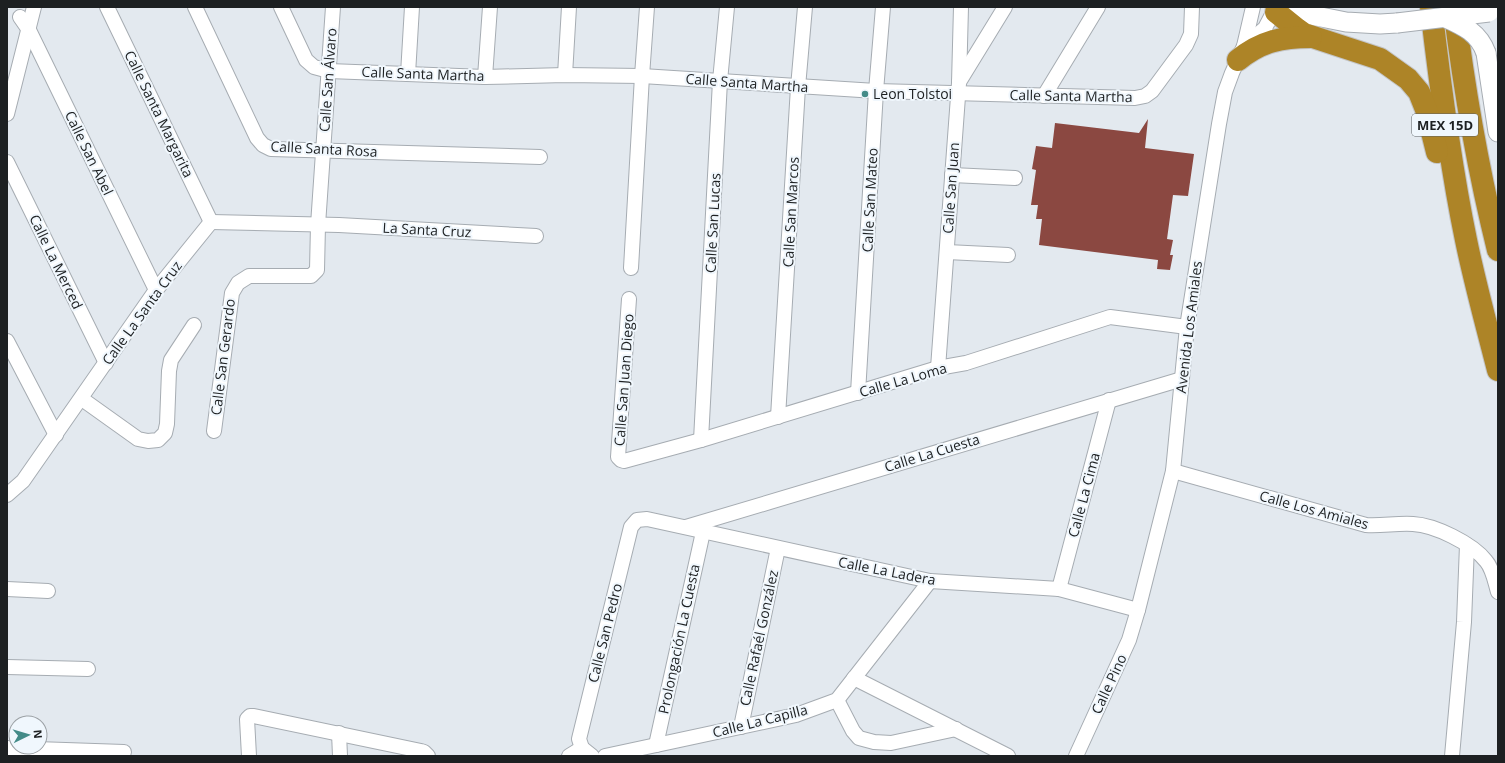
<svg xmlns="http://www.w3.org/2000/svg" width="1505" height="763" font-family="'Open Sans',sans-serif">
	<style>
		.building { fill: #8b4841 }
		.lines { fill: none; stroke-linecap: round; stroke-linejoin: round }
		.street-casing { stroke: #a6acb2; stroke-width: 16 }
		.secondary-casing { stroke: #a6acb2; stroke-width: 21 }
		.highway-casing { stroke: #c4c5c6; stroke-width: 24 }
		.street { stroke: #fff; stroke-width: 14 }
		.secondary { stroke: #fff; stroke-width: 19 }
		.highway { stroke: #ad8427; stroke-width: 22 }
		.secondary-bridge-casing { stroke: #a6acb2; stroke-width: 21; stroke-linecap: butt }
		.secondary-bridge { stroke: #fff; stroke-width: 19 }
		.poi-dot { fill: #438b88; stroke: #f0f7fd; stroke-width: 1.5 }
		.labels { text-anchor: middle; stroke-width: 4; stroke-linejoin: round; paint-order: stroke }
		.shield { fill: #f0f7fd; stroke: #5c6064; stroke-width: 1 }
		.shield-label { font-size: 13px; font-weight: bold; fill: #1d2022 }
		.street-label { font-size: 14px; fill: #1d2022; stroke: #f0f7fd }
		.poi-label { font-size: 14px; fill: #1d2022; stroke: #f0f7fd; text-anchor: start }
	</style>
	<rect width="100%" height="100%" fill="#e3e9ef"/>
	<!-- building -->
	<path class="building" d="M1148,119L1145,148L1194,154L1188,196L1173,195L1167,239L1173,240L1170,255H1173L1170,270L1157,269L1158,260L1039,245L1042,219H1036L1038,205H1031L1036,170L1032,169L1036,146L1052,148L1055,123L1139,133Z"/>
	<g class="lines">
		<!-- street casing -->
		<g class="street-casing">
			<g id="street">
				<path d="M107,7L211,222"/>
				<path d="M195,7L257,138L263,145L271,149L540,157"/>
				<path d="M281,7L306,60L314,67L329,71L485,77L565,75L642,76L876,91L1135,98L1145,96L1152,91L1186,45L1191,34L1192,7"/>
				<path d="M20,17L29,30L156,290"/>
				<path d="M1244,46L1265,28L1274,11"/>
				<path d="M408,74L412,7"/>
				<path d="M565,75L569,7"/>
				<path d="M485,77L490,7"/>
				<path d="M959,82L1005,7"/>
				<path d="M1044,96L1098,7"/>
				<path d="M7,114L34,7"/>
				<path d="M7,162L106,363"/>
				<path d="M952,175L1015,178"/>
				<path d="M211,222L339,225L536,236"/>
				<path d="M947,252L1008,255"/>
				<path d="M631,268L642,76L647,7"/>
				<path d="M629,299L618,457L621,460L624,461L701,440L938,368L966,363L1110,317L1187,327"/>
				<path d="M7,341L56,435"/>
				<path d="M938,368L959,83L961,7"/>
				<path d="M858,393L876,91L883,7"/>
				<path d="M82,399L138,439L148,441L158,440L165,433L167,424L169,371L171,360L194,325"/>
				<path d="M778,417L798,87L805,7"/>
				<path d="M214,431L232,293L238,283L249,276H311L317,270L318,225L333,7"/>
				<path d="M701,440L720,81L727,7"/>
				<path d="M1173,471L1366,525C1382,526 1397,523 1413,524C1434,525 1472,543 1486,561C1493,569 1495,582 1498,592"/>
				<path d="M7,495L23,481L156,290L211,222"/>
				<path d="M686,527L1182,379"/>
				<path d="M7,589L48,591"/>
				<path d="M1059,589L1109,400"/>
				<path d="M7,667L88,669"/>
				<path d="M854,678L1008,756"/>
				<path d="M837,700L853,731L859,738L874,742L891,743L956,729"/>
				<path d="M741,727L778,548"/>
				<path d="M339,733L340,756"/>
				<path d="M656,745L703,532"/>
				<path d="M7,748L124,752"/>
				<path d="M249,756L247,719L250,716H254L421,751L424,752L428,756"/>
				<path d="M569,756L582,748"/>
				<path d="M592,756L582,748L579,739L631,527L637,520L647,519L930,581L1059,589L1138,610"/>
				<path d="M605,756L796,715L837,700L930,581"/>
				<path d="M1076,756L1129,640L1138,610L1173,471L1187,327L1219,124L1225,92L1232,73L1244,46L1253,7"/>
				<path d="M1452,756L1464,622L1467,545"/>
			</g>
		</g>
		<!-- secondary casing -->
		<g class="secondary-casing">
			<g id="secondary">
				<path d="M1291,11L1346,22L1380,24L1397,23"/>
				<path d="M1486,53L1498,132"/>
			</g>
		</g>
		<!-- highway casing -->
		<g class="highway-casing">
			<g id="highway">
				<path d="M1431,7C1440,85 1450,163 1466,240C1475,284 1487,327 1498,370"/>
				<path d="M1454,7C1464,88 1478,170 1498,250"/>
				<path d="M1276,12L1297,29L1304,34L1380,59L1408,79L1419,92L1427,112L1437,152"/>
				<path d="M1238,60C1261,41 1282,37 1311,37"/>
			</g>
		</g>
		<!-- street -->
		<use href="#street" class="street"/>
		<!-- secondary -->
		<use href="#secondary" class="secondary"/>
		<!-- highway -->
		<use href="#highway" class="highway"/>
		<!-- secondary-bridge casing -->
		<g class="secondary-bridge-casing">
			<g id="secondary-bridge">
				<path d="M1446,18C1464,26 1479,33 1486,53"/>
				<path d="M1397,23L1489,12"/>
			</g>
		</g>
		<!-- secondary-bridge -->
		<use href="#secondary-bridge" class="secondary-bridge"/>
	</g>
	<!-- markers -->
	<circle class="poi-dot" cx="865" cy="94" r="4"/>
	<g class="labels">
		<!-- shield labels -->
		<rect class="shield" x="1412" y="114" width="66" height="22" rx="3"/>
		<g class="shield-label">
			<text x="1445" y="130">MEX 15D</text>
		</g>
		<!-- street labels -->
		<g class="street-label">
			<text transform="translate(423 74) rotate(2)" y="5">Calle Santa Martha</text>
			<text transform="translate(328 80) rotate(-86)" y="5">Calle San Álvaro</text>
			<text transform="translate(747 83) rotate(4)" y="5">Calle Santa Martha</text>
			<text transform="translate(1071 96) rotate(1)" y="5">Calle Santa Martha</text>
			<text transform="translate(159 114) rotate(64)" y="5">Calle Santa Margarita</text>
			<text transform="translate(324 149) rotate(3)" y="5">Calle Santa Rosa</text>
			<text transform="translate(89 153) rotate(64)" y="5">Calle San Abel</text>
			<text transform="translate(951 188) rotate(-86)" y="5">Calle San Juan</text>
			<text transform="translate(870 200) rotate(-87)" y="5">Calle San Mateo</text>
			<text transform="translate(791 212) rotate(-87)" y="5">Calle San Marcos</text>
			<text transform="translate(713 223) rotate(-87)" y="5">Calle San Lucas</text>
			<text transform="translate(427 230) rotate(3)" y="5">La Santa Cruz</text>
			<text transform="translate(56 262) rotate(64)" y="5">Calle La Merced</text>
			<text transform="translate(142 313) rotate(-54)" y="5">Calle La Santa Cruz</text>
			<text transform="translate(1189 327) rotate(-83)" y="5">Avenida Los Amiales</text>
			<text transform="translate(223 357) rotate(-83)" y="5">Calle San Gerardo</text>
			<text transform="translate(624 380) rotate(-86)" y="5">Calle San Juan Diego</text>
			<text transform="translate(903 380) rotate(-16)" y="5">Calle La Loma</text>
			<text transform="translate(932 453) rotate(-17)" y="5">Calle La Cuesta</text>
			<text transform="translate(1084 495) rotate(-75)" y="5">Calle La Cima</text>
			<text transform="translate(1314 510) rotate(15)" y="5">Calle Los Amiales</text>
			<text transform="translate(887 571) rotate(11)" y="5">Calle La Ladera</text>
			<text transform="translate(605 633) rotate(-76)" y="5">Calle San Pedro</text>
			<text transform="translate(759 638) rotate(-78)" y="5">Calle Rafaél González</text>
			<text transform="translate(679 639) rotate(-78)" y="5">Prolongación La Cuesta</text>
			<text transform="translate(1109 684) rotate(-65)" y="5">Calle Pino</text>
			<text transform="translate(760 721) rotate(-14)" y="5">Calle La Capilla</text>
		</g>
		<!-- poi labels -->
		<g class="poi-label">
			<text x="873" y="99">Leon Tolstoi</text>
		</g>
	</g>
	<!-- border -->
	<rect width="1505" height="763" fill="none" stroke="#1d2022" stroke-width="16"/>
	<!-- north arrow -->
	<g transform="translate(28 735) rotate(85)"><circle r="19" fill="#f0f7fd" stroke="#9ca1a5"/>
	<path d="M0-3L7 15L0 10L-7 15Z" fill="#438b88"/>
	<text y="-6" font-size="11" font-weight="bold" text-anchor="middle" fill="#1d2022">N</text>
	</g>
</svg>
